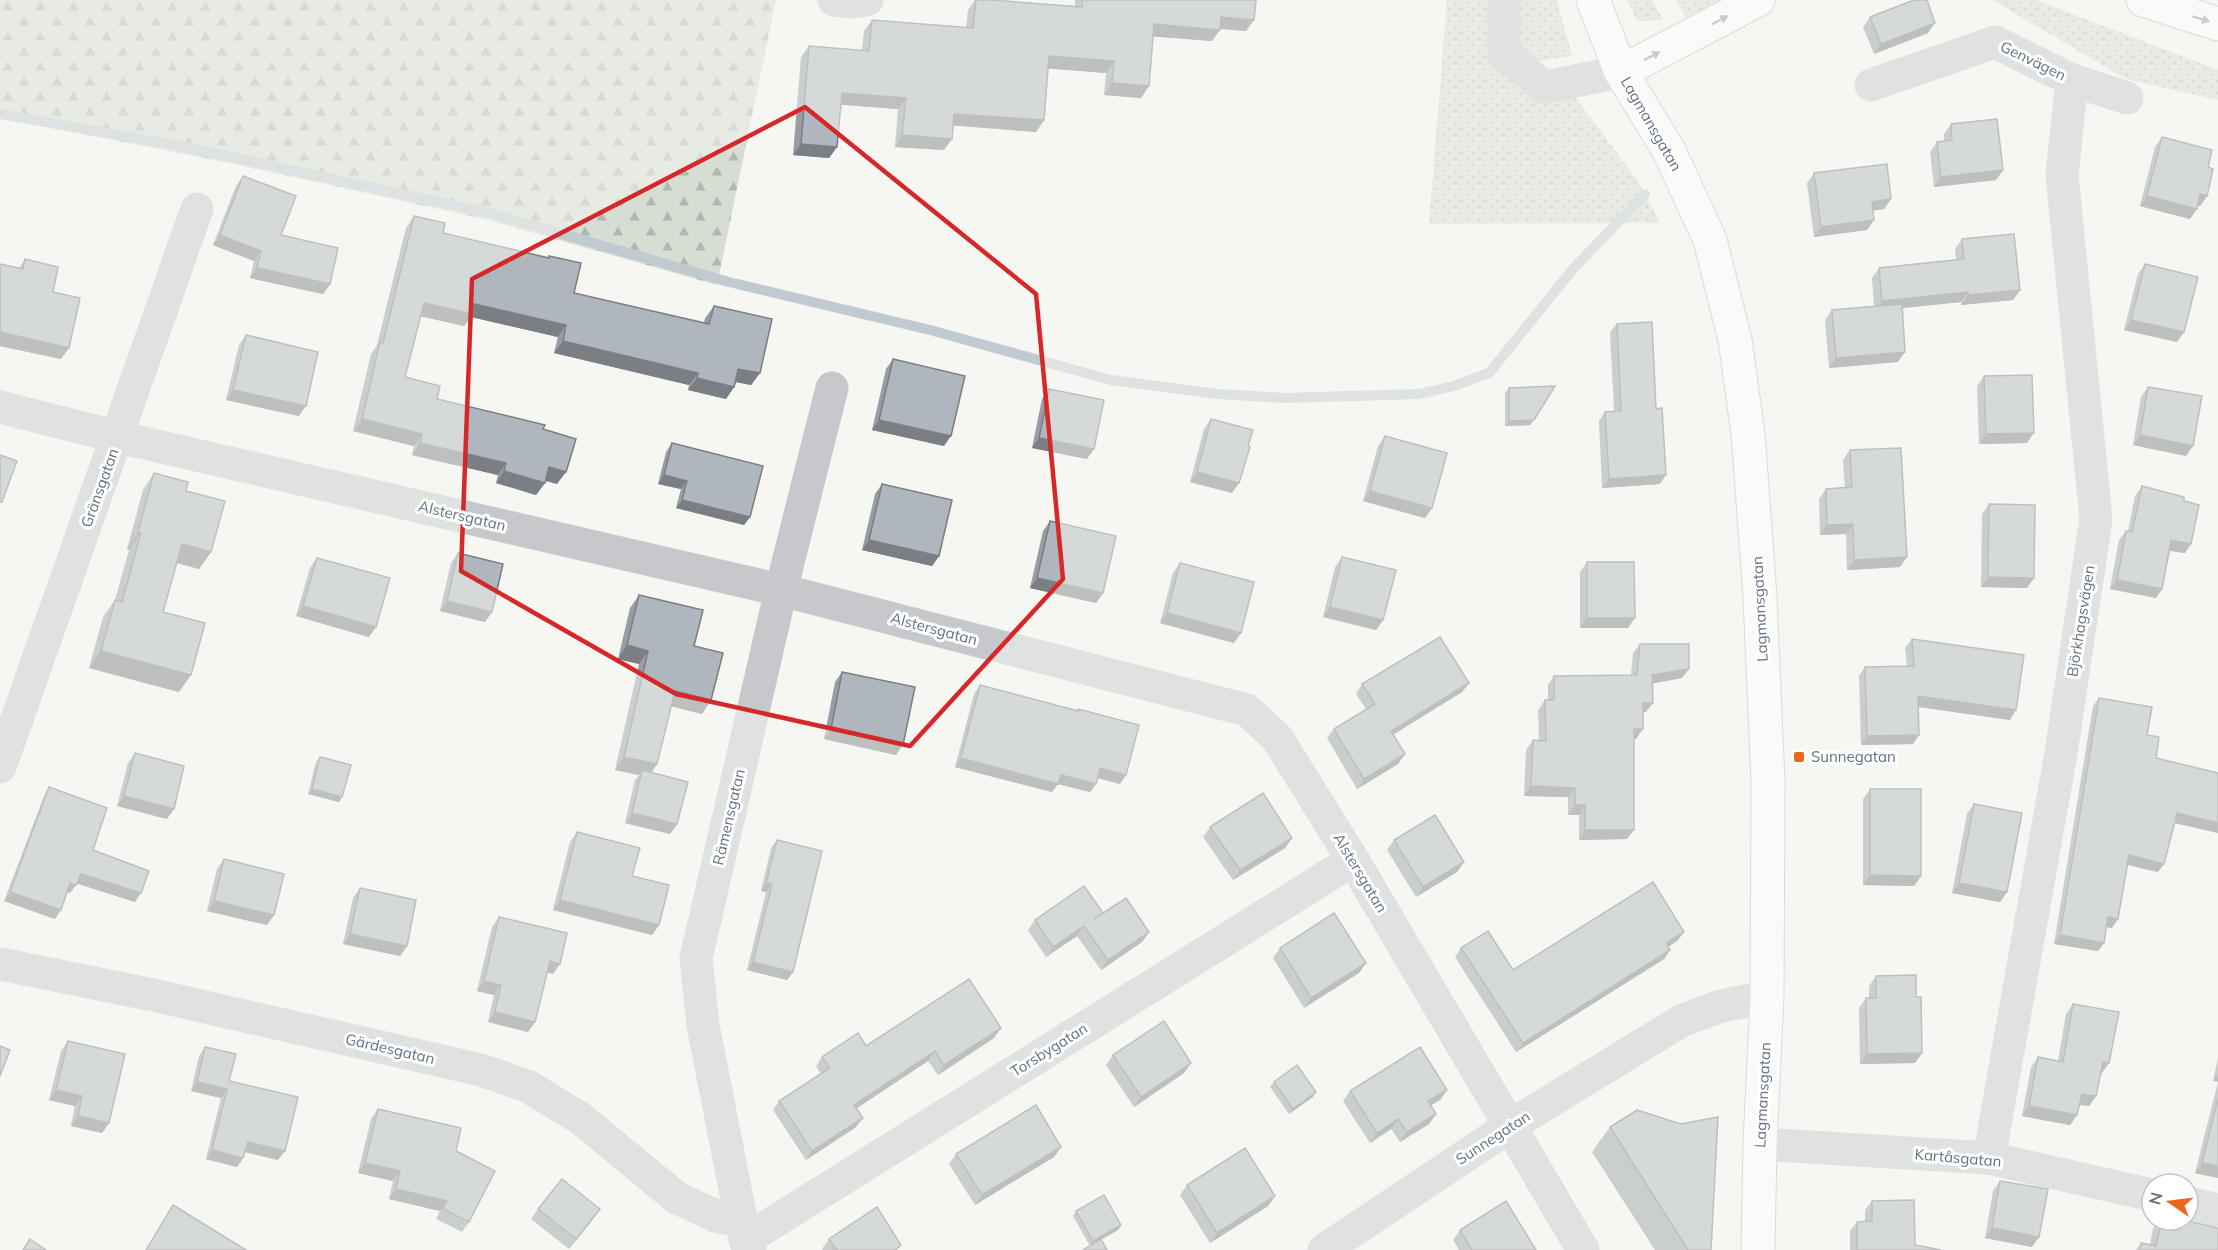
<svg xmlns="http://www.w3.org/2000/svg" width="2218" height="1250" font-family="Mulish,sans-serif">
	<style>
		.grass { fill: url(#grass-dots) }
		.forest { fill: url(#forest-firs) }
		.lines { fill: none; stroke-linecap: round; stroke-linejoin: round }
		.stream { stroke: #c1cad0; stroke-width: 10 }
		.secondary-casing { stroke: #babdc2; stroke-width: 35 }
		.primary-casing { stroke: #b8bbc0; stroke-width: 35 }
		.street { stroke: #c6c8cc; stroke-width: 33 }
		.secondary { stroke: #fff; stroke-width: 33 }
		.primary { stroke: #fff; stroke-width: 33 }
		.wall { fill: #979da3 }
		.shaded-wall { fill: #7b7f84 }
		.building { fill: #b0b6bd; stroke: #7b7f84; stroke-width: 1.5 }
		.oneway { fill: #929caa }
		.marked { fill: none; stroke: #d62828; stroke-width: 4.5; stroke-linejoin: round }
		.poi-dot { fill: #eb671d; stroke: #fff; stroke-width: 2 }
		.labels { text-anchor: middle; stroke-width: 6; stroke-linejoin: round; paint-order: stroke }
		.street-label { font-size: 15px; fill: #647285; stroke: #fff }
		.poi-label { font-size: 15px; fill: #647285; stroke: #fff; text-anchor: start }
	</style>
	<defs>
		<pattern id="grass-dots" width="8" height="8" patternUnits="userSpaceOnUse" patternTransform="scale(1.5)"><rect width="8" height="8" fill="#d6ded3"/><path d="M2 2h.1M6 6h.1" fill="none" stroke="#b1b8b1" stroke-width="1.8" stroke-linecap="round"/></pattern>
		<pattern id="forest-firs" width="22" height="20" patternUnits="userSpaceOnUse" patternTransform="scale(1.5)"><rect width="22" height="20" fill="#d6ded3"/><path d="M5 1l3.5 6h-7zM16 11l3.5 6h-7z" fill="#b1b8b1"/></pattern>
	</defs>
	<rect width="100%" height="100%" fill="#f6f6f2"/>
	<!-- grass -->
	<g class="grass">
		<path d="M1447,0H1489L1493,61L1519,89L1552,100L1575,97L1638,181L1660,223L1429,224Z"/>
		<path d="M1514,0H1557L1572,56L1537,61L1514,43Z"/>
		<path d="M1627,0H1652L1663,20L1637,21Z"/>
		<path d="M1676,0H1721L1687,20Z"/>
		<path d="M1992,0H2036L2218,70V100L2126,79Z"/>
	</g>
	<!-- forest -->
	<path class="forest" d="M0,0H776L717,285L488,220L229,163L0,118Z"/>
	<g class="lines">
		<!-- stream -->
		<path class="stream" d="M0,114L180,146L489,213L729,282L930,330L1111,380L1217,394L1285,398L1419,394L1454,386L1489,373L1573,269L1645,194"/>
		<!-- secondary casing -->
		<g class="secondary-casing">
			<g id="secondary">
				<path d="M1593,0L1621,72L1669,151L1710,240L1735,340L1748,433L1760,597L1768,781L1767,997L1760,1144L1758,1250"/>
				<path d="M1621,72L1758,0"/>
			</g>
		</g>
		<!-- primary casing -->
		<g class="primary-casing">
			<path id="primary" d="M2143,0L2218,24"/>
		</g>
		<!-- street -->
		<g class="street">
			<path d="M834,0L852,2L867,0"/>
			<path d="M1504,0V54L1544,87L1621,72"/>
			<path d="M1871,85L1995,42L2072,80L2127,98"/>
			<path d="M0,407L118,437L781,590L1247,710L1277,738L1353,860L1583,1250"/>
			<path d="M0,767L197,209"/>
			<path d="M0,964L153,995L481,1070L527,1086L580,1118L677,1198L716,1216L741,1221"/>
			<path d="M1760,1144L1989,1158L2152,1195"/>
			<path d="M1989,1158L2061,753L2096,519L2062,175L2072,80"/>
			<path d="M2188,1203L2218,1210"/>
			<path d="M745,1240L1353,860"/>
			<path d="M750,1250L745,1240L703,1025L696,958L781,590L832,388"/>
			<path d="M1324,1250L1510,1126L1681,1021L1721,1006L1767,997"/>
		</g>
		<!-- secondary -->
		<use href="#secondary" class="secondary"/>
		<!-- primary -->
		<use href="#primary" class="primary"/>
	</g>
	<!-- wall -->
	<g class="wall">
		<path d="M975,0L1075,7V0H1256L1246,31L1220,29L1212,41L1153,36L1149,86L1141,98L1104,95L1106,73L1048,68L1044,120L1036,132L953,125L944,150L895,147L898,109L841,105L837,147L829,158L793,155L801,57L809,46L862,51L864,31L872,20L966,28L968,10Z"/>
		<path d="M1870,17L1928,33L1874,54L1863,27Z"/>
		<path d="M1951,124L2003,170L1996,180L1934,187L1930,152L1937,142L1944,141V134Z"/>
		<path d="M2162,137L2208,167L2207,196L2200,206L2198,205L2190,219L2140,206L2155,147Z"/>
		<path d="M1814,173L1891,199L1884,209L1873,210L1874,220L1867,230L1814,237L1807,183Z"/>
		<path d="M243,176L281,235L330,284L323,294L250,278L254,261L213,245L236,186Z"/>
		<path d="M414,216L443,233L548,258L549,256L574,293L704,323L705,318L714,306L760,373L751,385L736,382L734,387L726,399L688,390L689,385L554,353L558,337L471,317L464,326L420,316L405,377L437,399L543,429L557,484L545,481L536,495L496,483L498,475L412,455L414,446L353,431L371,354L377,345L406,228Z"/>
		<path d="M1962,239L2020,290L2013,300L1961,305V302L1902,308L1898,362L1829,368L1825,320L1832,310L1874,306L1872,278L1879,268L1956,260L1955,249Z"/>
		<path d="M25,259L61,359L0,346V264L19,268Z"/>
		<path d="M2145,264L2177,342L2124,330L2138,274Z"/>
		<path d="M1617,324L1660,484L1602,488L1599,421L1605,412L1614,411L1610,332Z"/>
		<path d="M246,335L299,416L226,400L239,345Z"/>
		<path d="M893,359L944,446L872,430L886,369Z"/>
		<path d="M1984,376L2027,443L1979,444L1977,386Z"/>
		<path d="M2148,387L2186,456L2133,445L2141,397Z"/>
		<path d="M1509,388L1530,425L1505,426V393Z"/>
		<path d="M1049,389L1087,459L1032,448L1042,399Z"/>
		<path d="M1211,419L1232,493L1190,482L1204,429Z"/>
		<path d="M1385,436L1432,508L1425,518L1363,501L1378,446Z"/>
		<path d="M672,443L750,517L744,525L676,508L681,489L658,484L666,452Z"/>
		<path d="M1850,450L1900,567L1847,570L1846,534L1820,535L1819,499L1826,489L1845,488L1843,460Z"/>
		<path d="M154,473L186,491L211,552L199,569L177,563L163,612L179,692L89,668L103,617L115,600L129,550L127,549L143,490Z"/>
		<path d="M882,484L939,556L932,566L862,550L875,494Z"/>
		<path d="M2142,486L2184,501L2185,553L2170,551L2162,589L2156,598L2110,589L2119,540L2126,531H2128L2135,496Z"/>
		<path d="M1989,504L2027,588L1981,587L1982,514Z"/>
		<path d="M1050,521L1103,593L1096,603L1030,588L1043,531Z"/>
		<path d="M458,553L485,622L440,611L451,563Z"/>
		<path d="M1342,557L1383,620L1376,630L1323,617L1335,567Z"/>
		<path d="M317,558L369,637L296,616L310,568Z"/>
		<path d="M1587,562L1628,628H1580V572Z"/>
		<path d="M1180,563L1234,643L1160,623L1173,573Z"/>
		<path d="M639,595L694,646L711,700L702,714L671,706L651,773L677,824L670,834L625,823L635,780L639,775L615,770L639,664L618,659L630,608Z"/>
		<path d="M1912,639L2010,720L1919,707L1913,744L1861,745L1859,676L1865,667L1907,666L1905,648Z"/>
		<path d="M1640,644L1682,678L1652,683L1646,712L1643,713L1636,739H1634L1627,839L1579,840V815H1568V797L1524,796L1526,750L1533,740H1539L1538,710L1545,700H1548V685L1554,676L1631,675L1633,653Z"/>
		<path d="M842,672L896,755L824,739L835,682Z"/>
		<path d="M1469,683L1462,692L1393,735L1405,754L1398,764L1357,789L1327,738L1334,729L1366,709L1356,694L1362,684Z"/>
		<path d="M980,685L1126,775L1120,784L1098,778L1090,792L1058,784L1052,792L955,767L974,694Z"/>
		<path d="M2099,698L2147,735L2156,758L2218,833L2174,823L2158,872L2128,865L2118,919L2112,928L2106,927L2104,943L2098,951L2054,944L2093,706Z"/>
		<path d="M135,753L167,819L117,806L128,763Z"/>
		<path d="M320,757L342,797L339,802L308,794L316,762Z"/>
		<path d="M49,787L93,850L135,902L77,883L70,893L67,892L55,919L4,901L44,796Z"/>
		<path d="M1870,789L1921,876L1914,886L1863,885V799Z"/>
		<path d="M1974,804L2007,892L2000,902L1952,893L1967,814Z"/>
		<path d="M1210,827L1292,838L1285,848L1233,880L1203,837Z"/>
		<path d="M577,832L632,876L659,925L652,935L553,910L570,842Z"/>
		<path d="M777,840L793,972L787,980L747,970L766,892L761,891L771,848Z"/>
		<path d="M1394,840L1464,862L1457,872L1416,897L1387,850Z"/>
		<path d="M224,859L267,925L207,911L217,869Z"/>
		<path d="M360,888L407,946L400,956L343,944L353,898Z"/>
		<path d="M1103,913L1149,932L1142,942L1101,970L1077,936L1046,957L1028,930L1035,920Z"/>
		<path d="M499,917L553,974L547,972L535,1022L528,1032L488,1022L494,995L477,991L492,927Z"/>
		<path d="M1684,932L1677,941L1668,947L1670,950L1664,959L1516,1052L1455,957L1461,948L1513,970Z"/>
		<path d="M1280,948L1366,963L1359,973L1304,1008L1273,958Z"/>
		<path d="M1876,976L1916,997L1922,1053L1915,1063L1860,1064L1859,1008L1866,998H1869V986Z"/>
		<path d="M2073,1004L2102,1073H2101L2096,1096L2089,1106L2080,1105L2077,1115L2070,1125L2022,1116L2031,1067L2038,1057L2058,1061L2066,1014Z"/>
		<path d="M994,1038L938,1075L928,1061L857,1108L856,1127L806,1160L773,1110L779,1101L821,1074L816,1066L822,1057L866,1046Z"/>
		<path d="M68,1041L109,1123L102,1133L71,1126L75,1106L49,1100L61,1051Z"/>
		<path d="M205,1047L229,1081L278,1160L245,1152L243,1158L237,1167L206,1159L221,1098L191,1091L199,1056Z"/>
		<path d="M1113,1055L1184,1073L1134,1107L1106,1065Z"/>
		<path d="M2218,1058V1178L2195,1173L2218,1082L2213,1081Z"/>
		<path d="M1274,1082L1313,1097L1289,1114L1270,1087Z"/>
		<path d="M1447,1090L1440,1100L1431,1105L1436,1114L1429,1124L1400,1142L1391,1129L1370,1143L1343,1101L1350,1091Z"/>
		<path d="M378,1109L456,1151L469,1222L462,1232L436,1219L440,1211L389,1199L393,1181L358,1173L371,1119Z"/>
		<path d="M1610,1127L1711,1250H1655L1592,1152Z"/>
		<path d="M1061,1147L1054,1157L975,1205L949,1164L956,1154Z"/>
		<path d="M2000,1181L2032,1247L1985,1238L1993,1191Z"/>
		<path d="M1187,1185L1275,1196L1268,1206L1210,1243L1180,1195Z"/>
		<path d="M1872,1201L1915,1245L1941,1250H1850V1231L1857,1222H1865V1210Z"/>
		<path d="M538,1209L593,1219L569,1249L531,1219Z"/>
		<path d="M1076,1211L1121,1225L1118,1230L1090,1246L1073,1216Z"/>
		<path d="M2159,1220H2184L2218,1250H2136L2141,1243L2150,1245L2153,1229Z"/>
		<path d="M1460,1230L1536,1250H1459L1453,1240Z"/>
		<path d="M829,1239L898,1250H823L822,1249Z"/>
	</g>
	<!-- shaded-wall -->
	<g class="shaded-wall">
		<path d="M1221,17L1254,20L1246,31L1213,28Z"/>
		<path d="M1935,23L1928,33L1874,54L1881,44Z"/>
		<path d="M1154,24L1220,30L1212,41L1146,36Z"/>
		<path d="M1049,56L1114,61L1106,73L1041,68Z"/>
		<path d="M1112,83L1149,86L1141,98L1104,95Z"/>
		<path d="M842,93L906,98L898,109L834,104Z"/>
		<path d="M954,114L1044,120L1036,132L946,125Z"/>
		<path d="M902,135L952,139L944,150L895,147Z"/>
		<path d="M801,144L837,147L829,158L793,155Z"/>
		<path d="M2003,170L1996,180L1934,187L1941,177Z"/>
		<path d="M2200,194L2207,196L2200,206L2193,204Z"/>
		<path d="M2147,196L2197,209L2190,219L2140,206Z"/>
		<path d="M1891,199L1884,209L1865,212L1872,202Z"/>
		<path d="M1874,220L1867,230L1814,237L1821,227Z"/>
		<path d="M220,235L261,251L254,261L213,245Z"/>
		<path d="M257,268L330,284L323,294L250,278Z"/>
		<path d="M2020,290L2013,300L1961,305L1968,295Z"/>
		<path d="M1968,292L1961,302L1875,311L1882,301Z"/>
		<path d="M424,303L474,304L566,325L558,337L471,317L464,326L415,315Z"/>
		<path d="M2131,320L2184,332L2177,342L2124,330Z"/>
		<path d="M0,332L69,348L61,359L0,346Z"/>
		<path d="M563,341L698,373L689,385L554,353Z"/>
		<path d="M1905,352L1898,362L1829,368L1836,358Z"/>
		<path d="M738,369L760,373L751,385L730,381Z"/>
		<path d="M697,378L734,387L726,399L688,390Z"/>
		<path d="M233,390L306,406L299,416L226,400Z"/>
		<path d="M362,419L422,434L414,446L353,431Z"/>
		<path d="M879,420L951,436L944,446L872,430Z"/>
		<path d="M1534,420L1530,425L1505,426L1509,421Z"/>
		<path d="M2034,433L2027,443L1979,444L1986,434Z"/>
		<path d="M2140,435L2193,446L2186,456L2133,445Z"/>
		<path d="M1039,438L1094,449L1087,459L1032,448Z"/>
		<path d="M420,443L506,463L498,475L412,455Z"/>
		<path d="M549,467L566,472L557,484L541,479Z"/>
		<path d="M504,471L545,483L536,495L496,483Z"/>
		<path d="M1197,472L1239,483L1232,493L1190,482Z"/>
		<path d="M664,475L687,481L681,489L658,484Z"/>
		<path d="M1666,475L1660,484L1602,488L1609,479Z"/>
		<path d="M1370,491L1432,508L1425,518L1363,501Z"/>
		<path d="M682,500L750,517L744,525L676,508Z"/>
		<path d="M1853,524L1846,534L1820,535L1827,525Z"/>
		<path d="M138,532L141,533L129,550L127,549Z"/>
		<path d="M869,540L939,556L932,566L862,550Z"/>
		<path d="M2171,540L2191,544L2185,553L2165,550Z"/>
		<path d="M182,544L211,552L199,569L170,561Z"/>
		<path d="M1907,557L1900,567L1847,570L1854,560Z"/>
		<path d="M1988,577L2034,578L2027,588L1981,587Z"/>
		<path d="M1037,578L1103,593L1096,603L1030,588Z"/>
		<path d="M2117,580L2162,589L2156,598L2110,589Z"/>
		<path d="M447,601L492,612L485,622L440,611Z"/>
		<path d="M303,606L376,627L369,637L296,616Z"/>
		<path d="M1330,607L1383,620L1376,630L1323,617Z"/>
		<path d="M1167,613L1241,633L1234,643L1160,623Z"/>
		<path d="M1587,618H1635L1628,628H1580Z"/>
		<path d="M627,645L648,651L639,664L618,659Z"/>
		<path d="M101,651L191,675L179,692L89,668Z"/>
		<path d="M1689,669L1682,678L1645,685L1652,675Z"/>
		<path d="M1469,683L1462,692L1384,740L1391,731Z"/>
		<path d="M675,691L711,700L702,714L666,705Z"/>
		<path d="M1918,696L2016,710L2010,720L1912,706Z"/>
		<path d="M1643,703H1653L1646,712L1636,713Z"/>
		<path d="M831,729L903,745L896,755L824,739Z"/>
		<path d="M1634,729H1643L1636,739H1627Z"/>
		<path d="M1919,735L1913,744L1861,745L1867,736Z"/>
		<path d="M1405,754L1398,764L1357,789L1364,779Z"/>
		<path d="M624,757L657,764L648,778L642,770L639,775L615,770Z"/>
		<path d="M961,758L1061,775L1096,784L1090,792L1058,784L1052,792L955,767Z"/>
		<path d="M1100,768L1126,775L1120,784L1094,777Z"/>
		<path d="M1531,786L1575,788L1568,797L1524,796Z"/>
		<path d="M312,789L342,797L339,802L308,794Z"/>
		<path d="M124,796L174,809L167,819L117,806Z"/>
		<path d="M1575,805H1585L1579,815H1568Z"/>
		<path d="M632,813L677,824L670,834L625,823Z"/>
		<path d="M2177,813L2218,823V833L2171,822Z"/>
		<path d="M1585,830H1634L1627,839L1579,840Z"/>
		<path d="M1292,838L1285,848L1233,880L1240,870Z"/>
		<path d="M2129,855L2164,864L2158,872L2124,864Z"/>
		<path d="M1464,862L1457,872L1416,897L1423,887Z"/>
		<path d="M81,874L141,893L135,902L75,883Z"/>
		<path d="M1870,875L1921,876L1914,886L1863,885Z"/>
		<path d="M70,883L76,885L70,893L64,891Z"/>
		<path d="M766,883L772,884L766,892L761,891Z"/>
		<path d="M1959,883L2007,892L2000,902L1952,893Z"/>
		<path d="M10,892L61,910L55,919L4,901Z"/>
		<path d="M560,900L659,925L652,935L553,910Z"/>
		<path d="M214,901L274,915L267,925L207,911Z"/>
		<path d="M2108,917L2118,919L2112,928L2102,926Z"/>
		<path d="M1084,926L1077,936L1046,957L1053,947Z"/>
		<path d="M1149,932L1142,942L1101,970L1108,960Z"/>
		<path d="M1684,932L1677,941L1659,952L1666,943Z"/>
		<path d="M350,934L407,946L400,956L343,944Z"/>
		<path d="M2060,935L2104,943L2098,951L2054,944Z"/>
		<path d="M1670,950L1664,959L1516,1052L1523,1043Z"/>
		<path d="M550,961L560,964L553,974L543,971Z"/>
		<path d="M753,962L793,972L787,980L747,970Z"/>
		<path d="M1366,963L1359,973L1304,1008L1311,998Z"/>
		<path d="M484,981L501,985L494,995L477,991Z"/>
		<path d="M495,1012L535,1022L528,1032L488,1022Z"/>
		<path d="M1001,1028L994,1038L938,1075L944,1065Z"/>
		<path d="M935,1051L928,1061L848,1114L854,1105Z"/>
		<path d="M1922,1053L1915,1063L1860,1064L1867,1054Z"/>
		<path d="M2103,1062L2109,1063L2102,1073L2096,1072Z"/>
		<path d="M1191,1063L1184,1073L1134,1107L1141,1097Z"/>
		<path d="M2218,1074V1081H2213Z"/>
		<path d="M197,1082L227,1089L221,1098L191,1091Z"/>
		<path d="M56,1090L82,1096L75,1106L49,1100Z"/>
		<path d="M1447,1090L1440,1100L1421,1111L1428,1101Z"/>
		<path d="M1316,1092L1313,1097L1289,1114L1293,1109Z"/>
		<path d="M2082,1094L2096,1096L2089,1106L2075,1104Z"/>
		<path d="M2029,1106L2077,1115L2070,1125L2022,1116Z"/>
		<path d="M1436,1114L1429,1124L1400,1142L1407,1132Z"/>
		<path d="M78,1116L109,1123L102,1133L71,1126Z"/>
		<path d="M863,1118L856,1127L806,1160L812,1151Z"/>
		<path d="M1398,1119L1391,1129L1370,1143L1377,1133Z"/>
		<path d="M248,1142L285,1151L278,1160L241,1151Z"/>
		<path d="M1061,1147L1054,1157L975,1205L982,1195Z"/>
		<path d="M212,1150L243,1158L237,1167L206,1159Z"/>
		<path d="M365,1163L400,1171L393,1181L358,1173Z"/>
		<path d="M2202,1163L2218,1166V1178L2195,1173Z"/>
		<path d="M396,1189L447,1201L440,1211L389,1199Z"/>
		<path d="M1275,1196L1268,1206L1210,1243L1217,1233Z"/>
		<path d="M600,1209L593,1219L569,1249L576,1239Z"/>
		<path d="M1121,1225L1118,1230L1090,1246L1093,1241Z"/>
		<path d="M1992,1228L2039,1237L2032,1247L1985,1238Z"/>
	</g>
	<!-- building -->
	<g class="building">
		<path d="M976,0H991L1082,7V0H1256L1254,20L1221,17L1220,30L1154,24L1149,86L1112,83L1114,61L1049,56L1044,120L954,114L952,139L902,135L906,98L842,93L837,147L801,144L809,46L869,51L872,20L973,28Z"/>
		<path d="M1914,0H1927L1935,23L1881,44L1870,17Z"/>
		<path d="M1997,119L2003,170L1941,177L1937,142L1952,140L1951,124Z"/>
		<path d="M2162,137L2212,150L2208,167L2213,169L2207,196L2200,194L2197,209L2147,196Z"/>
		<path d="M1887,164L1891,199L1872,202L1874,220L1821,227L1814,173Z"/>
		<path d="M243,176L296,196L281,235L338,248L330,284L257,268L261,251L220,235Z"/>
		<path d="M414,216L445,223L443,233L549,258V256L581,263L574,293L709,324L714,306L772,319L760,373L738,369L734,387L697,378L698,373L563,341L566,325L474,304L472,314L424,303L405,377L440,386L437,399L545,425L543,429L576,439L566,472L549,467L545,483L504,471L506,463L420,443L422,434L362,419L380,342L383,343Z"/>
		<path d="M2014,234L2020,290L1968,295V292L1882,301L1879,268L1964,259L1962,239Z"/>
		<path d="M25,259L58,267L53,292L80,298L69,348L0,332V264L23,269Z"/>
		<path d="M2145,264L2198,277L2184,332L2131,320Z"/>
		<path d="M1902,304L1905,352L1836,358L1832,310Z"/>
		<path d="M1652,322L1656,409L1662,408L1666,475L1609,479L1605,412L1621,411L1617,324Z"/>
		<path d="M246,335L318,352L306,406L233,390Z"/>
		<path d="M893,359L965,376L951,436L879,420Z"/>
		<path d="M2032,375L2034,433L1986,434L1984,376Z"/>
		<path d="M1555,386L1534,420L1509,421V388Z"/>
		<path d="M2148,387L2202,396L2193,446L2140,435Z"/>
		<path d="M1049,389L1104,400L1094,449L1039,438Z"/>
		<path d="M1211,419L1253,430L1248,446L1250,447L1239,483L1197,472Z"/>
		<path d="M1385,436L1447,453L1432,508L1370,491Z"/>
		<path d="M672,443L763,466L750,517L682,500L687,481L664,475Z"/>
		<path d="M1901,448L1907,557L1854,560L1853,524L1827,525L1826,489L1852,487L1850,450Z"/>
		<path d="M0,455L17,461L2,502H0Z"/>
		<path d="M154,473L188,482L186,491L225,501L211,552L182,544L163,612L205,623L191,675L101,651L115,600L122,602L141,533L138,532Z"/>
		<path d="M882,484L952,500L939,556L869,540Z"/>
		<path d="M2142,486L2184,497V501L2199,505L2191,544L2171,540L2162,589L2117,580L2126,531L2132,532Z"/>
		<path d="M1989,504L2035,505L2034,578L1988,577Z"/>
		<path d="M1050,521L1116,536L1103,593L1037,578Z"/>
		<path d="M458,553L503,564L492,612L447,601Z"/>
		<path d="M1342,557L1396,570L1383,620L1330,607Z"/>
		<path d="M317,558L390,578L376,627L303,606Z"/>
		<path d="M1587,562H1634L1635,618H1587Z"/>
		<path d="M1180,563L1254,582L1241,633L1167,613Z"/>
		<path d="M639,595L703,610L694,646L723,653L711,700L675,691L657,764L624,757L648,651L627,645Z"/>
		<path d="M1440,637L1469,683L1391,731L1405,754L1364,779L1334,729L1375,704L1362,684Z"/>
		<path d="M1912,639L2024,655L2016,710L1918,696L1919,735L1867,736L1865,667L1914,666Z"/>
		<path d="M1640,644H1689V669L1652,675L1653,703H1643V729H1634V830H1585V805H1575V788L1531,786L1533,740L1546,741L1545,700H1554V676L1637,675Z"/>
		<path d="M842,672L915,687L903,745L831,729Z"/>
		<path d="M980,685L1078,711V709L1139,725L1126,775L1100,768L1096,784L1061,775L1058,784L961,758Z"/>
		<path d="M2099,698L2152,707L2147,735L2159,737L2156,758L2218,773V823L2177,813L2164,864L2129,855L2118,919L2108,917L2104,943L2060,935Z"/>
		<path d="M135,753L184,766L174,809L124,796Z"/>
		<path d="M320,757L351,765L342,797L312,789Z"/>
		<path d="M642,770L688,782L677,824L632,813Z"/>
		<path d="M49,787L107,808L93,850L149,871L141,893L81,874L76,885L70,883L61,910L10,892Z"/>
		<path d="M1870,789H1921V876L1870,875Z"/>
		<path d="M1263,793L1292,838L1240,870L1210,827Z"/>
		<path d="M1974,804L2022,813L2007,892L1959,883Z"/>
		<path d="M1435,815L1464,862L1423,887L1394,840Z"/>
		<path d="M577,832L640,848L632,876L669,885L659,925L560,900Z"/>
		<path d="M777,840L822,851L793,972L753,962L772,884L766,883Z"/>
		<path d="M224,859L284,874L274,915L214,901Z"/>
		<path d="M1653,882L1684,932L1666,943L1670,950L1523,1043L1461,948L1488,931L1513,970Z"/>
		<path d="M1084,886L1103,913L1094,919L1126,898L1149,932L1108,960L1084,926L1053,947L1035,920Z"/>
		<path d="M360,888L416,900L407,946L350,934Z"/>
		<path d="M1334,913L1366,963L1311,998L1280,948Z"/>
		<path d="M499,917L567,933L560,964L550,961L535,1022L495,1012L501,985L484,981Z"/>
		<path d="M1916,975V997H1921L1922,1053L1867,1054L1866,998H1876V976Z"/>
		<path d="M969,979L1001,1028L944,1065L935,1051L854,1105L863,1118L812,1151L779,1101L830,1068L822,1057L858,1033L866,1046Z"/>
		<path d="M2073,1004L2119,1012L2109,1063L2103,1062L2096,1096L2082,1094L2077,1115L2029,1106L2038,1057L2063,1062Z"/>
		<path d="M1164,1021L1191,1063L1141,1097L1113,1055Z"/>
		<path d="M68,1041L125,1054L109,1123L78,1116L82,1096L56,1090Z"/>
		<path d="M0,1046L10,1050L0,1076Z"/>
		<path d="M205,1047L236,1054L229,1081L298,1097L285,1151L248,1142L243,1158L212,1150L227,1089L197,1082Z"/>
		<path d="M1420,1047L1447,1090L1428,1101L1436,1114L1407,1132L1398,1119L1377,1133L1350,1091Z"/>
		<path d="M1297,1065L1316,1092L1293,1109L1274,1082Z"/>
		<path d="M2218,1099V1166L2202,1163Z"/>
		<path d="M1036,1105L1061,1147L982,1195L956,1154Z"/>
		<path d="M378,1109L461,1128L456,1151L495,1171L469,1222L443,1209L447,1201L396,1189L400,1171L365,1163Z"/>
		<path d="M1637,1110L1681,1124L1718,1117L1711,1250H1688L1610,1127Z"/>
		<path d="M1245,1148L1275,1196L1217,1233L1187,1185Z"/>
		<path d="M562,1179L600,1209L576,1239L538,1209Z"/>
		<path d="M2000,1181L2048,1189L2039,1237L1992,1228Z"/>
		<path d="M1104,1195L1121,1225L1093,1241L1076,1211Z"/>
		<path d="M1914,1200L1915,1245L1941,1250H1857V1222L1872,1221V1201Z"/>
		<path d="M1506,1201L1536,1250H1472L1460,1230Z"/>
		<path d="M173,1205L246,1250H146Z"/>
		<path d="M877,1207L901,1245L895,1250H837L829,1239Z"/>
		<path d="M2162,1220H2184L2218,1228V1250H2140L2141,1243L2156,1246Z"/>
		<path d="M30,1239L46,1250H23Z"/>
		<path d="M1101,1239L1107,1250H1083Z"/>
	</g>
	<!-- one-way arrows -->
	<defs><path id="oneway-solid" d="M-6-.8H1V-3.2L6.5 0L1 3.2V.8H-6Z" transform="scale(1.5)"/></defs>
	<g class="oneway">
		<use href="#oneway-solid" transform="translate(2201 19) rotate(17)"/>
		<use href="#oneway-solid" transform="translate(1720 20) rotate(-28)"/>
		<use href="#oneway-solid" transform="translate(1652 56) rotate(-27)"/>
	</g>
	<!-- marked area -->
	<path d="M0 0H2218V1250H0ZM805,107L1036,294L1063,579L910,746L676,694L461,571L472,279Z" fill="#f6f6f2" fill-opacity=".55" fill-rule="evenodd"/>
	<path class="marked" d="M805,107L1036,294L1063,579L910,746L676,694L461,571L472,279Z"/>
	<!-- markers -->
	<rect class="poi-dot" x="1793" y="751" width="12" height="12" rx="3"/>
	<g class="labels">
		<!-- street labels -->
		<g class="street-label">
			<text transform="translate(2033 61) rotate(26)" y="5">Genvägen</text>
			<text transform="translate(1651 124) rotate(60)" y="5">Lagmansgatan</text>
			<text transform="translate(100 488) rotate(-70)" y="5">Gränsgatan</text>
			<text transform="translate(462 516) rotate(13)" y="5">Alstersgatan</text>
			<text transform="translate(1760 609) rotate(-93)" y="5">Lagmansgatan</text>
			<text transform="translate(2081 621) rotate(-81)" y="5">Björkhagsvägen</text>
			<text transform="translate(934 629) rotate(15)" y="5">Alstersgatan</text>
			<text transform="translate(729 817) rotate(-77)" y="5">Rämensgatan</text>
			<text transform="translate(1360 873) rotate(59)" y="5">Alstersgatan</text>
			<text transform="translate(390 1049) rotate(13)" y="5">Gärdesgatan</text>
			<text transform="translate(1049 1050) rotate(-32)" y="5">Torsbygatan</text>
			<text transform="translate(1763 1095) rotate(-87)" y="5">Lagmansgatan</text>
			<text transform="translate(1493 1138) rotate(-33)" y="5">Sunnegatan</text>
			<text transform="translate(1958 1158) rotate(5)" y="5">Kartåsgatan</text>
		</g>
		<!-- poi labels -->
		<g class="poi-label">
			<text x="1811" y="762">Sunnegatan</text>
		</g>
	</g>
	<!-- north arrow -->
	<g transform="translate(2170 1202) rotate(284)"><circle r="28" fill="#ffffff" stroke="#c1c7ce" stroke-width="1.5"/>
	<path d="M0-4.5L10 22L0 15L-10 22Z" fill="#eb671d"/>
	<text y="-9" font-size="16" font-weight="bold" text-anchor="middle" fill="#647285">N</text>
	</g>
</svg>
